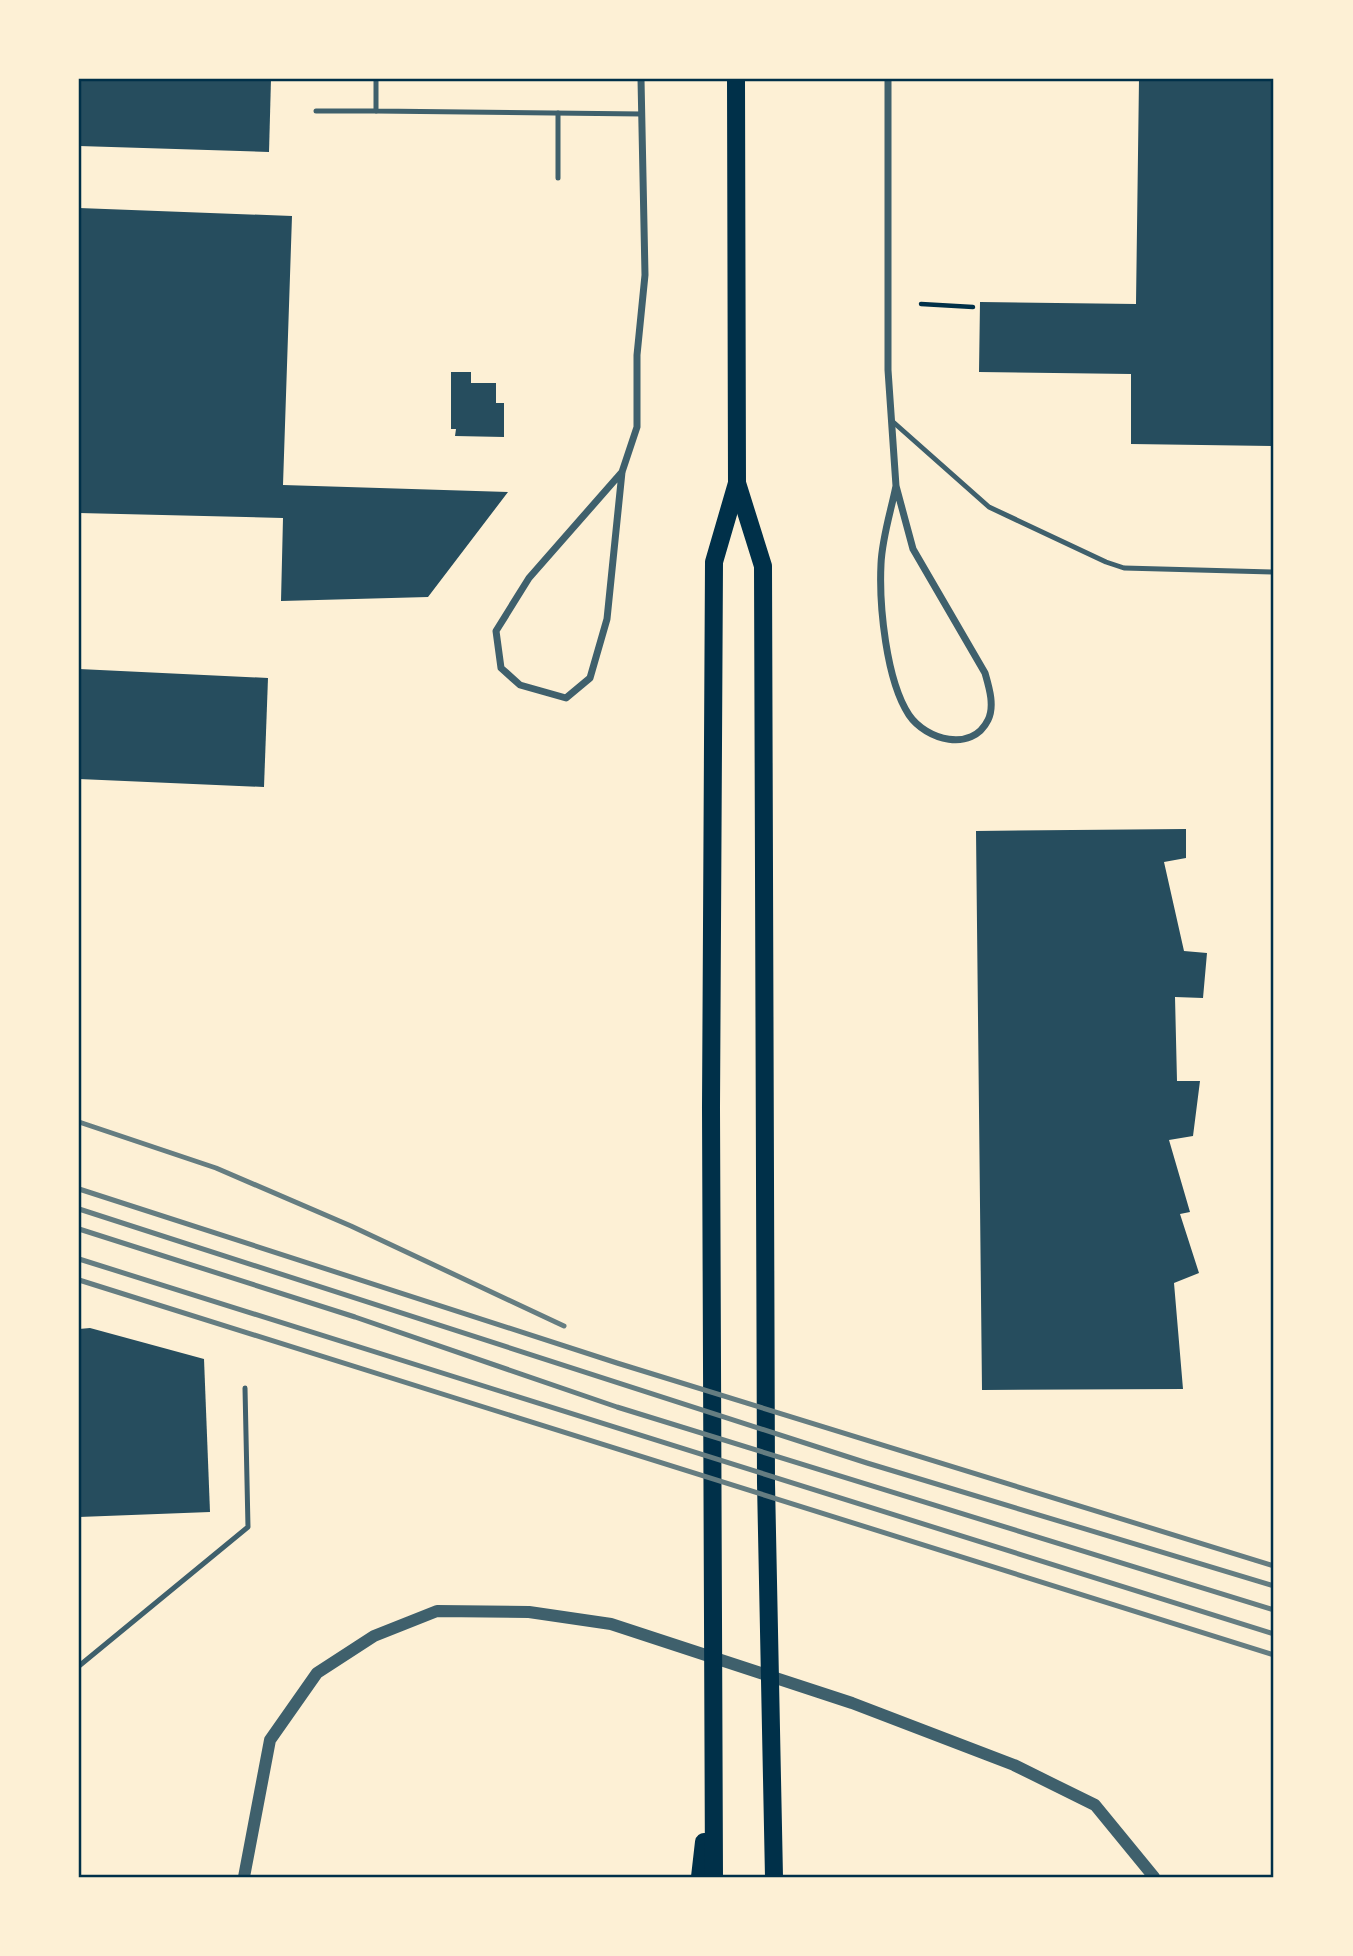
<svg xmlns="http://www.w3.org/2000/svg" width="1353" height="1956" font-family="'Noto Serif',serif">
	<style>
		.building { fill: #264d5e }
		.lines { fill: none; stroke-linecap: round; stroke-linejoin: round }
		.path { stroke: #003049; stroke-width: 4.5 }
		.service { stroke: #3f606c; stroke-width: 5 }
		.minor { stroke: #3f606c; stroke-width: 7 }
		.tertiary { stroke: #3f606c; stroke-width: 12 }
		.primary { stroke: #003049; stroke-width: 18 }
		.rail { stroke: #657d81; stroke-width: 5 }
		.neatline { fill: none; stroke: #003049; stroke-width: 2.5 }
	</style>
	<rect width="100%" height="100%" fill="#fdf0d5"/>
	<!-- building -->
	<g class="building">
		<path d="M79,79H271L269,152L79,146Z"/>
		<path d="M1139,79H1274V446L1131,444V374L979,372L980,302L1136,304Z"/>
		<path d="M79,208L292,216L283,485L508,492L428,597L281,601L283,518L79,513Z"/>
		<path d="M451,372H471V383H496V403H504V437L455,436L456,429H451Z"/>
		<path d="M79,669L268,678L264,787L79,779Z"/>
		<path d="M1186,829V858L1164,862L1184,951L1207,953L1203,998L1175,997L1177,1081H1200L1193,1136L1169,1140L1190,1212L1180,1214L1199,1273L1174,1283L1183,1389L982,1390L976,831Z"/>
		<path d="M90,1328L204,1359L210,1512L79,1517V1329Z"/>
	</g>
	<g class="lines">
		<!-- path -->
		<path class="path" d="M921,304L973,307"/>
		<!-- service -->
		<g class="service">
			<path d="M376,79V111L642,114"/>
			<path d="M316,111H376"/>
			<path d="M558,178V113"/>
			<path d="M892,421L989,507L1106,562L1124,568L1274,572"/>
			<path d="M79,1666L248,1527L245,1388"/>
		</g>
		<!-- minor -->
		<g class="minor">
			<path d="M888,79V370L896,486L913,549L985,673C989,687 995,706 988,720C972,753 926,740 909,715C886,680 879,605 881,564C882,538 891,511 896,486"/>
			<path d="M622,472L529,578L496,631L501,668L520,685L566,698L590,678L607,619L622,472L637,427V355L645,275L641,79"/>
		</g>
		<!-- tertiary -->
		<path class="tertiary" d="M244,1877L270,1740L317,1673L374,1636L437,1611L529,1612L611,1624L852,1703L1014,1765L1095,1805L1154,1877"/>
		<!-- primary -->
		<g class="primary">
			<path d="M737,483L763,566L766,1483L774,1877"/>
			<path d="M700,1877L704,1842"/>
			<path d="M714,1877L711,1108L714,562L737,483L736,79"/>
		</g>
		<!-- rail -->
		<g class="rail">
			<path d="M79,1122L216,1168L351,1226L564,1326"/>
			<path d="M79,1189L617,1363L1274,1566"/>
			<path d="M79,1209L867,1463L1274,1586"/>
			<path d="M79,1229L355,1317L617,1407L1274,1610"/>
			<path d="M79,1259L1274,1634"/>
			<path d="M79,1280L1274,1655"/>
		</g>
	</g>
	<!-- border -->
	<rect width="1353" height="1956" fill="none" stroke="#fdf0d5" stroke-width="161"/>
	<rect x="80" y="80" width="1192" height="1796" class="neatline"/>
</svg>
